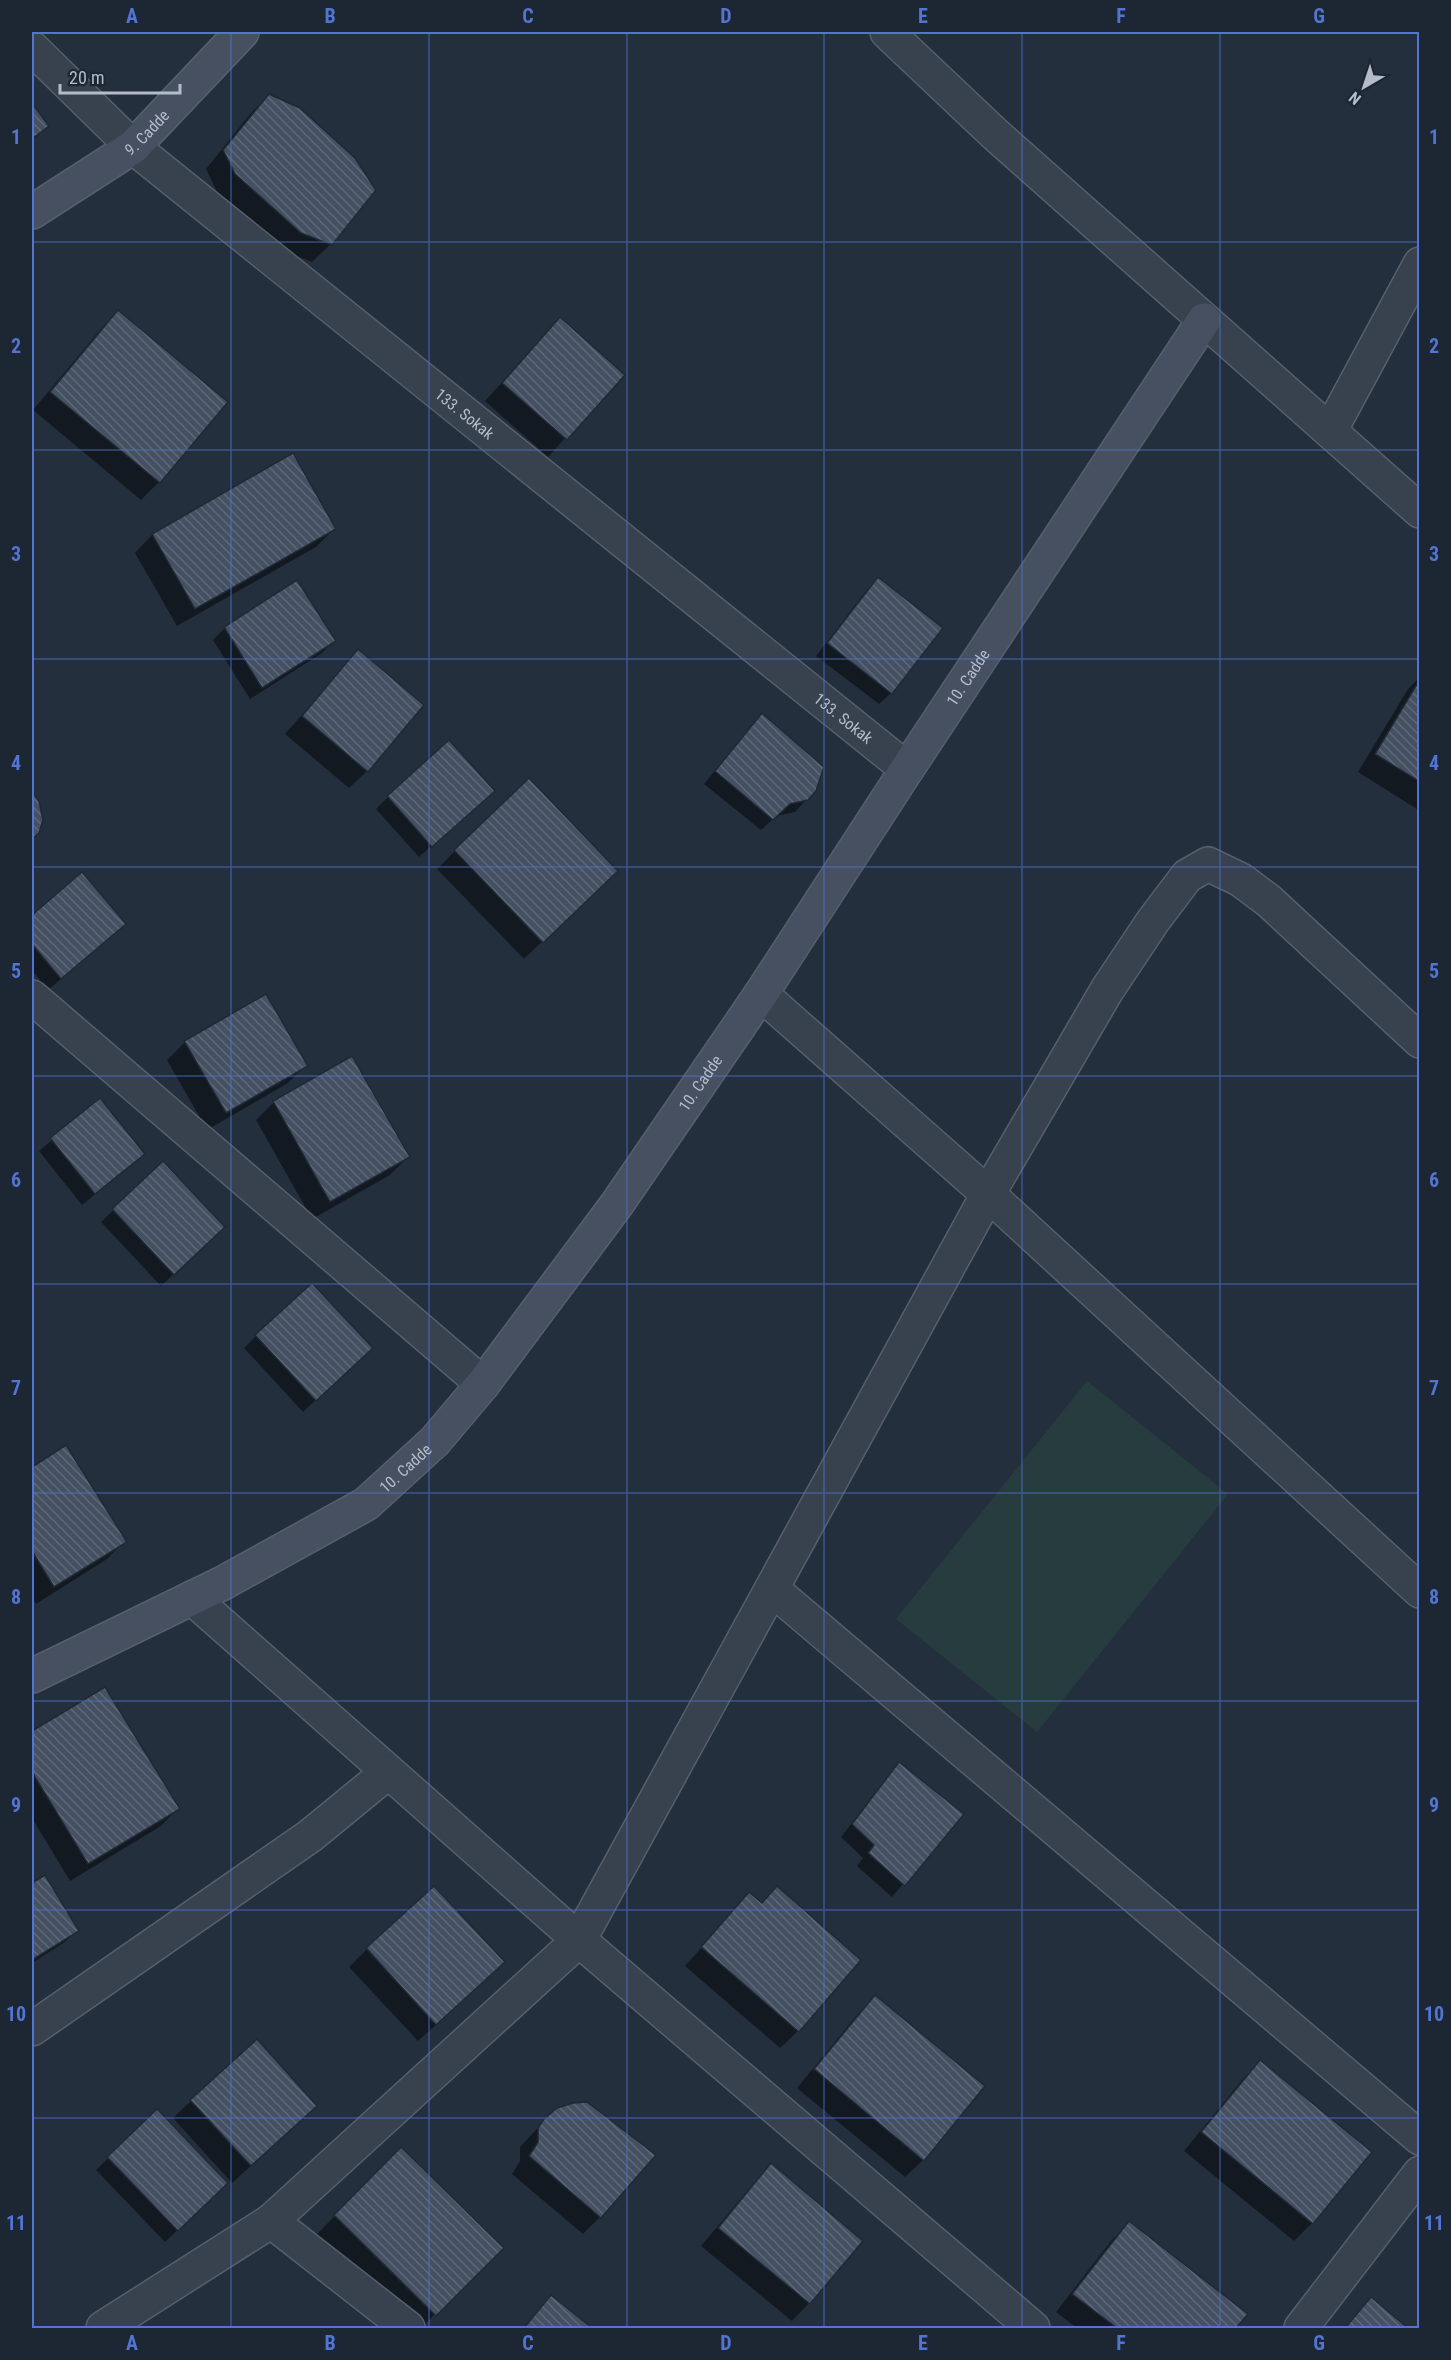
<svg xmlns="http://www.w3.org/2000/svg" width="1451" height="2360" font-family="'Roboto Condensed',sans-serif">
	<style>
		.green { fill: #263c3f }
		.shadow { fill: #0007 }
		.building { fill: url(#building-back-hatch); stroke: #1f2835; stroke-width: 1.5 }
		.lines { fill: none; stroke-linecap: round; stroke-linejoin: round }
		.street-casing { stroke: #565f6c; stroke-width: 36 }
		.secondary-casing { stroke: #565f6c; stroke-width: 36 }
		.street { stroke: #38414e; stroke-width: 33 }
		.secondary { stroke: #465061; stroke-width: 33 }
		.grid { fill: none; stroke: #5274d3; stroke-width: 1.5; stroke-opacity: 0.55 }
		.labels { text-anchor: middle; stroke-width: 4.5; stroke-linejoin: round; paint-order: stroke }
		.street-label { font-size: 16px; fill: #b4bcc9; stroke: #1d2633 }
		.neatline { fill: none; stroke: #5274d3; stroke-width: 2 }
		.grid-label { font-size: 20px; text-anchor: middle; font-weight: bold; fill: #5274d3 }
	</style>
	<defs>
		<pattern id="building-back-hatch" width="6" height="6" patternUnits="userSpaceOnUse" patternTransform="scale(1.5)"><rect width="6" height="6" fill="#455162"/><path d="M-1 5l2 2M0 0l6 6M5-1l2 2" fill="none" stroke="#5d6877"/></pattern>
	</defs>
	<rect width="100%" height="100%" fill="#242f3e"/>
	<!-- green -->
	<path class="green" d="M1087,1381L1228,1494L1037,1732L896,1619Z"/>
	<!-- shadow -->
	<g class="shadow">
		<path d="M269,95L331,244L312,262L283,251L217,192L206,169L251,113Z"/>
		<path d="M32,105L47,126L32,141Z"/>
		<path d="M118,312L226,402L159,482L141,500L33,410L100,330Z"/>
		<path d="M543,337L623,375L548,457L485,401Z"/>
		<path d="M334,529L316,547L177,626L135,553L152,535Z"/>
		<path d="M878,579L891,693L879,704L816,656L866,591Z"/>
		<path d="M297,582L334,641L322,653L250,699L213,640L225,628Z"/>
		<path d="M358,651L367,771L349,788L285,734Z"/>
		<path d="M1420,677V807L1417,809L1358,772L1408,689Z"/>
		<path d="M751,727L807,799L795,812L776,816L761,830L704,784Z"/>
		<path d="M32,794L38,801V832L32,838Z"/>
		<path d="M388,797L481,803L419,857L376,809Z"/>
		<path d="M455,851L598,888L524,959L437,869Z"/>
		<path d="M82,874L112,936L48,990L32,970V917Z"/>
		<path d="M185,1042L306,1065L288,1083L207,1130L167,1060Z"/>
		<path d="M99,1100L131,1165L82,1205L39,1151Z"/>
		<path d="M274,1102L408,1157L390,1175L312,1219L256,1120Z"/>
		<path d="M163,1164L211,1239L161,1286L101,1222Z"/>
		<path d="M256,1336L359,1360L303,1412L244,1348Z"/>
		<path d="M66,1448L125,1541L107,1559L36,1604L33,1599L32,1600V1469Z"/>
		<path d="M105,1689L178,1808L161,1826L70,1881L32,1818V1733Z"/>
		<path d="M900,1764L962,1814L892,1897L857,1866L863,1858L841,1837L888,1776Z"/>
		<path d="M44,1877L77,1931L65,1942L32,1963V1885Z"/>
		<path d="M749,1894L761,1904L798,2031L780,2048L685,1966Z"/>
		<path d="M367,1949L485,1980L418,2041L349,1967Z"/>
		<path d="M875,1997L923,2160L905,2177L797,2088L857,2015Z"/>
		<path d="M1260,2062L1370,2152L1312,2223L1294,2241L1184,2151L1242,2080Z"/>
		<path d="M191,2101L298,2123L232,2183L173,2118Z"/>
		<path d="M157,2111L226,2183L165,2242L96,2170Z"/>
		<path d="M545,2120L600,2217L583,2234L512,2174L520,2161V2147Z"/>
		<path d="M401,2149L501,2248L421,2328H413L317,2234Z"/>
		<path d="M771,2165L809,2303L792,2321L701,2246L754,2183Z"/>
		<path d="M1129,2223L1245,2314L1234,2328H1077L1056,2312L1111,2241Z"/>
		<path d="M551,2297L590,2328H523Z"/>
		<path d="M1371,2299L1406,2328H1344Z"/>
	</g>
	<!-- building -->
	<g class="building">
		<path d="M269,94L300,108L355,158L376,190L332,245L301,233L235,174L223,150Z"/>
		<path d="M32,103L49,126L32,139Z"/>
		<path d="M118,310L228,402L160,483L50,392Z"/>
		<path d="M560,317L625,375L567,440L502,383Z"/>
		<path d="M293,453L336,529L195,609L152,534Z"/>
		<path d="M878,577L943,628L892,694L827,643Z"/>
		<path d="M297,580L336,641L262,688L224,627Z"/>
		<path d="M358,649L424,705L368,772L302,716Z"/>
		<path d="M1420,679V782L1375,754Z"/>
		<path d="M762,713L824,767L816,791L808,800L790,804L773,820L715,771Z"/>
		<path d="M449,740L495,791L432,847L387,796Z"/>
		<path d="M529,778L618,871L543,943L454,850Z"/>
		<path d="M32,792L39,801L43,820L39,833L32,839Z"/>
		<path d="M82,872L126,924L61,979L32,944V915Z"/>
		<path d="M266,994L308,1066L226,1113L184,1041Z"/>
		<path d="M352,1056L410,1157L330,1202L273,1101Z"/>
		<path d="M100,1098L145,1154L95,1194L50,1138Z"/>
		<path d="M163,1161L225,1227L174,1275L112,1209Z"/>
		<path d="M312,1283L373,1348L316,1401L255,1335Z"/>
		<path d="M66,1445L127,1542L54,1587L32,1551V1467Z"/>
		<path d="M105,1687L180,1809L88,1864L32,1772V1731Z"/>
		<path d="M899,1762L964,1814L905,1886L868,1853L874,1845L852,1824Z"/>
		<path d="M45,1875L79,1931L32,1960V1883Z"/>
		<path d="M434,1886L505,1962L436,2025L366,1948Z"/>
		<path d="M777,1886L861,1960L799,2032L701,1947L749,1892L762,1903Z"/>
		<path d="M875,1995L985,2086L924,2161L814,2069Z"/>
		<path d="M257,2039L317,2106L251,2166L190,2100Z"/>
		<path d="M1260,2060L1372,2152L1313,2224L1201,2132Z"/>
		<path d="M587,2102L656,2155L601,2218L529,2156L538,2142V2128L544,2119L557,2108L573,2103Z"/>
		<path d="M157,2109L228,2183L178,2231L107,2157Z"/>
		<path d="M401,2147L504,2248L436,2316L334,2215Z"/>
		<path d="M771,2163L863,2241L810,2304L718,2228Z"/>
		<path d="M1129,2221L1248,2314L1236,2328H1117L1072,2294Z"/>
		<path d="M551,2295L592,2328H524Z"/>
		<path d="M1371,2297L1408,2328H1345Z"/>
	</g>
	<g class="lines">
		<!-- street casing -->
		<g class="street-casing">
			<g id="street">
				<path d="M887,32L996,135L1420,511"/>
				<path id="s1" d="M32,48L133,147L907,769"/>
				<path d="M1330,431L1420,264"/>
				<path d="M761,994L988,1194L1420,1591"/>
				<path d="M32,997L483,1384"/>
				<path d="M772,1589L1420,2138"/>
				<path d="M192,1598L579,1940L1033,2328"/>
				<path d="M32,2029L310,1836L388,1772"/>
				<path d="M271,2221L408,2328"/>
				<path d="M103,2328L271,2221L579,1940L988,1194L1107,990L1153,921L1187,876L1208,864L1241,880L1269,901L1420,1041"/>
				<path d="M1301,2328L1420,2173"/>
			</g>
		</g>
		<!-- secondary casing -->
		<g class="secondary-casing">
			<g id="secondary">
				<path id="s2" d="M32,212L133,147L242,32"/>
				<path id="s3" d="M32,1676L223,1583L366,1504L435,1441L483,1384L617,1204L761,994L907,769L1204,320"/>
			</g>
		</g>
		<!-- street -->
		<use href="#street" class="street"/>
		<!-- secondary -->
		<use href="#secondary" class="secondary"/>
	</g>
	<!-- grid -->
	<path class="grid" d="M231,32V2328M429,32V2328M627,32V2328M824,32V2328M1022,32V2328M1220,32V2328M32,242H1420M32,450H1420M32,659H1420M32,867H1420M32,1076H1420M32,1284H1420M32,1493H1420M32,1701H1420M32,1910H1420M32,2118H1420"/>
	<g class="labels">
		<!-- street labels -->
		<g class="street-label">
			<text dy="6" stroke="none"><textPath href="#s2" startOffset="140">9. Cadde</textPath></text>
			<text dy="6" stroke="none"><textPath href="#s1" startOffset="567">133. Sokak</textPath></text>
			<text dy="6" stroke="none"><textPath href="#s3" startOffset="1401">10. Cadde</textPath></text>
			<text dy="6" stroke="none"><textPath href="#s1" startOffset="1053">133. Sokak</textPath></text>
			<text dy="6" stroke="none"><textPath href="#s3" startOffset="915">10. Cadde</textPath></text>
			<text dy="6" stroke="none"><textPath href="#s3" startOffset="429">10. Cadde</textPath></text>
		</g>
	</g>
	<!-- border -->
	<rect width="1451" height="2360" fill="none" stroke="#1d2633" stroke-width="66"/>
	<!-- north arrow -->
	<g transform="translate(1364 87) rotate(219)" stroke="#1d2633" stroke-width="4.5" paint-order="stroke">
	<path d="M0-4.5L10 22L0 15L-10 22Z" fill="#b4bcc9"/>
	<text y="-9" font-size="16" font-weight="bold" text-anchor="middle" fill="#b4bcc9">N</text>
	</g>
	<!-- scale -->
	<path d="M60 84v9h120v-9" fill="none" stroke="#b4bcc9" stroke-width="3"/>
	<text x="69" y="84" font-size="18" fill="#b4bcc9" stroke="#1d2633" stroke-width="4.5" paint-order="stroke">20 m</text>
	<rect x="33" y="33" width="1385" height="2294" class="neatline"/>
	<g class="grid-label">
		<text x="132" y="23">A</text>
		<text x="330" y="23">B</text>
		<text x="528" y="23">C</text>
		<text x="726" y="23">D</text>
		<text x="923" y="23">E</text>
		<text x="1121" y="23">F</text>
		<text x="1319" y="23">G</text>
		<text x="16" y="144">1</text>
		<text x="1434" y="144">1</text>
		<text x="16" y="353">2</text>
		<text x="1434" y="353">2</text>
		<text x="16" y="561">3</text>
		<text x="1434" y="561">3</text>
		<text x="16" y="770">4</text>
		<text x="1434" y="770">4</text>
		<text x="16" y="978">5</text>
		<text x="1434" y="978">5</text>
		<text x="16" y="1187">6</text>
		<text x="1434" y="1187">6</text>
		<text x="16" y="1395">7</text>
		<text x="1434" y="1395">7</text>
		<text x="16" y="1604">8</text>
		<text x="1434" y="1604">8</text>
		<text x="16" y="1812">9</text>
		<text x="1434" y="1812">9</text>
		<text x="16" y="2021">10</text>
		<text x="1434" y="2021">10</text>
		<text x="16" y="2230">11</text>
		<text x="1434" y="2230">11</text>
		<text x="132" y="2350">A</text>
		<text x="330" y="2350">B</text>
		<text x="528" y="2350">C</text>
		<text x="726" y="2350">D</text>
		<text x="923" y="2350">E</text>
		<text x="1121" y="2350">F</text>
		<text x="1319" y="2350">G</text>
	</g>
</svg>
